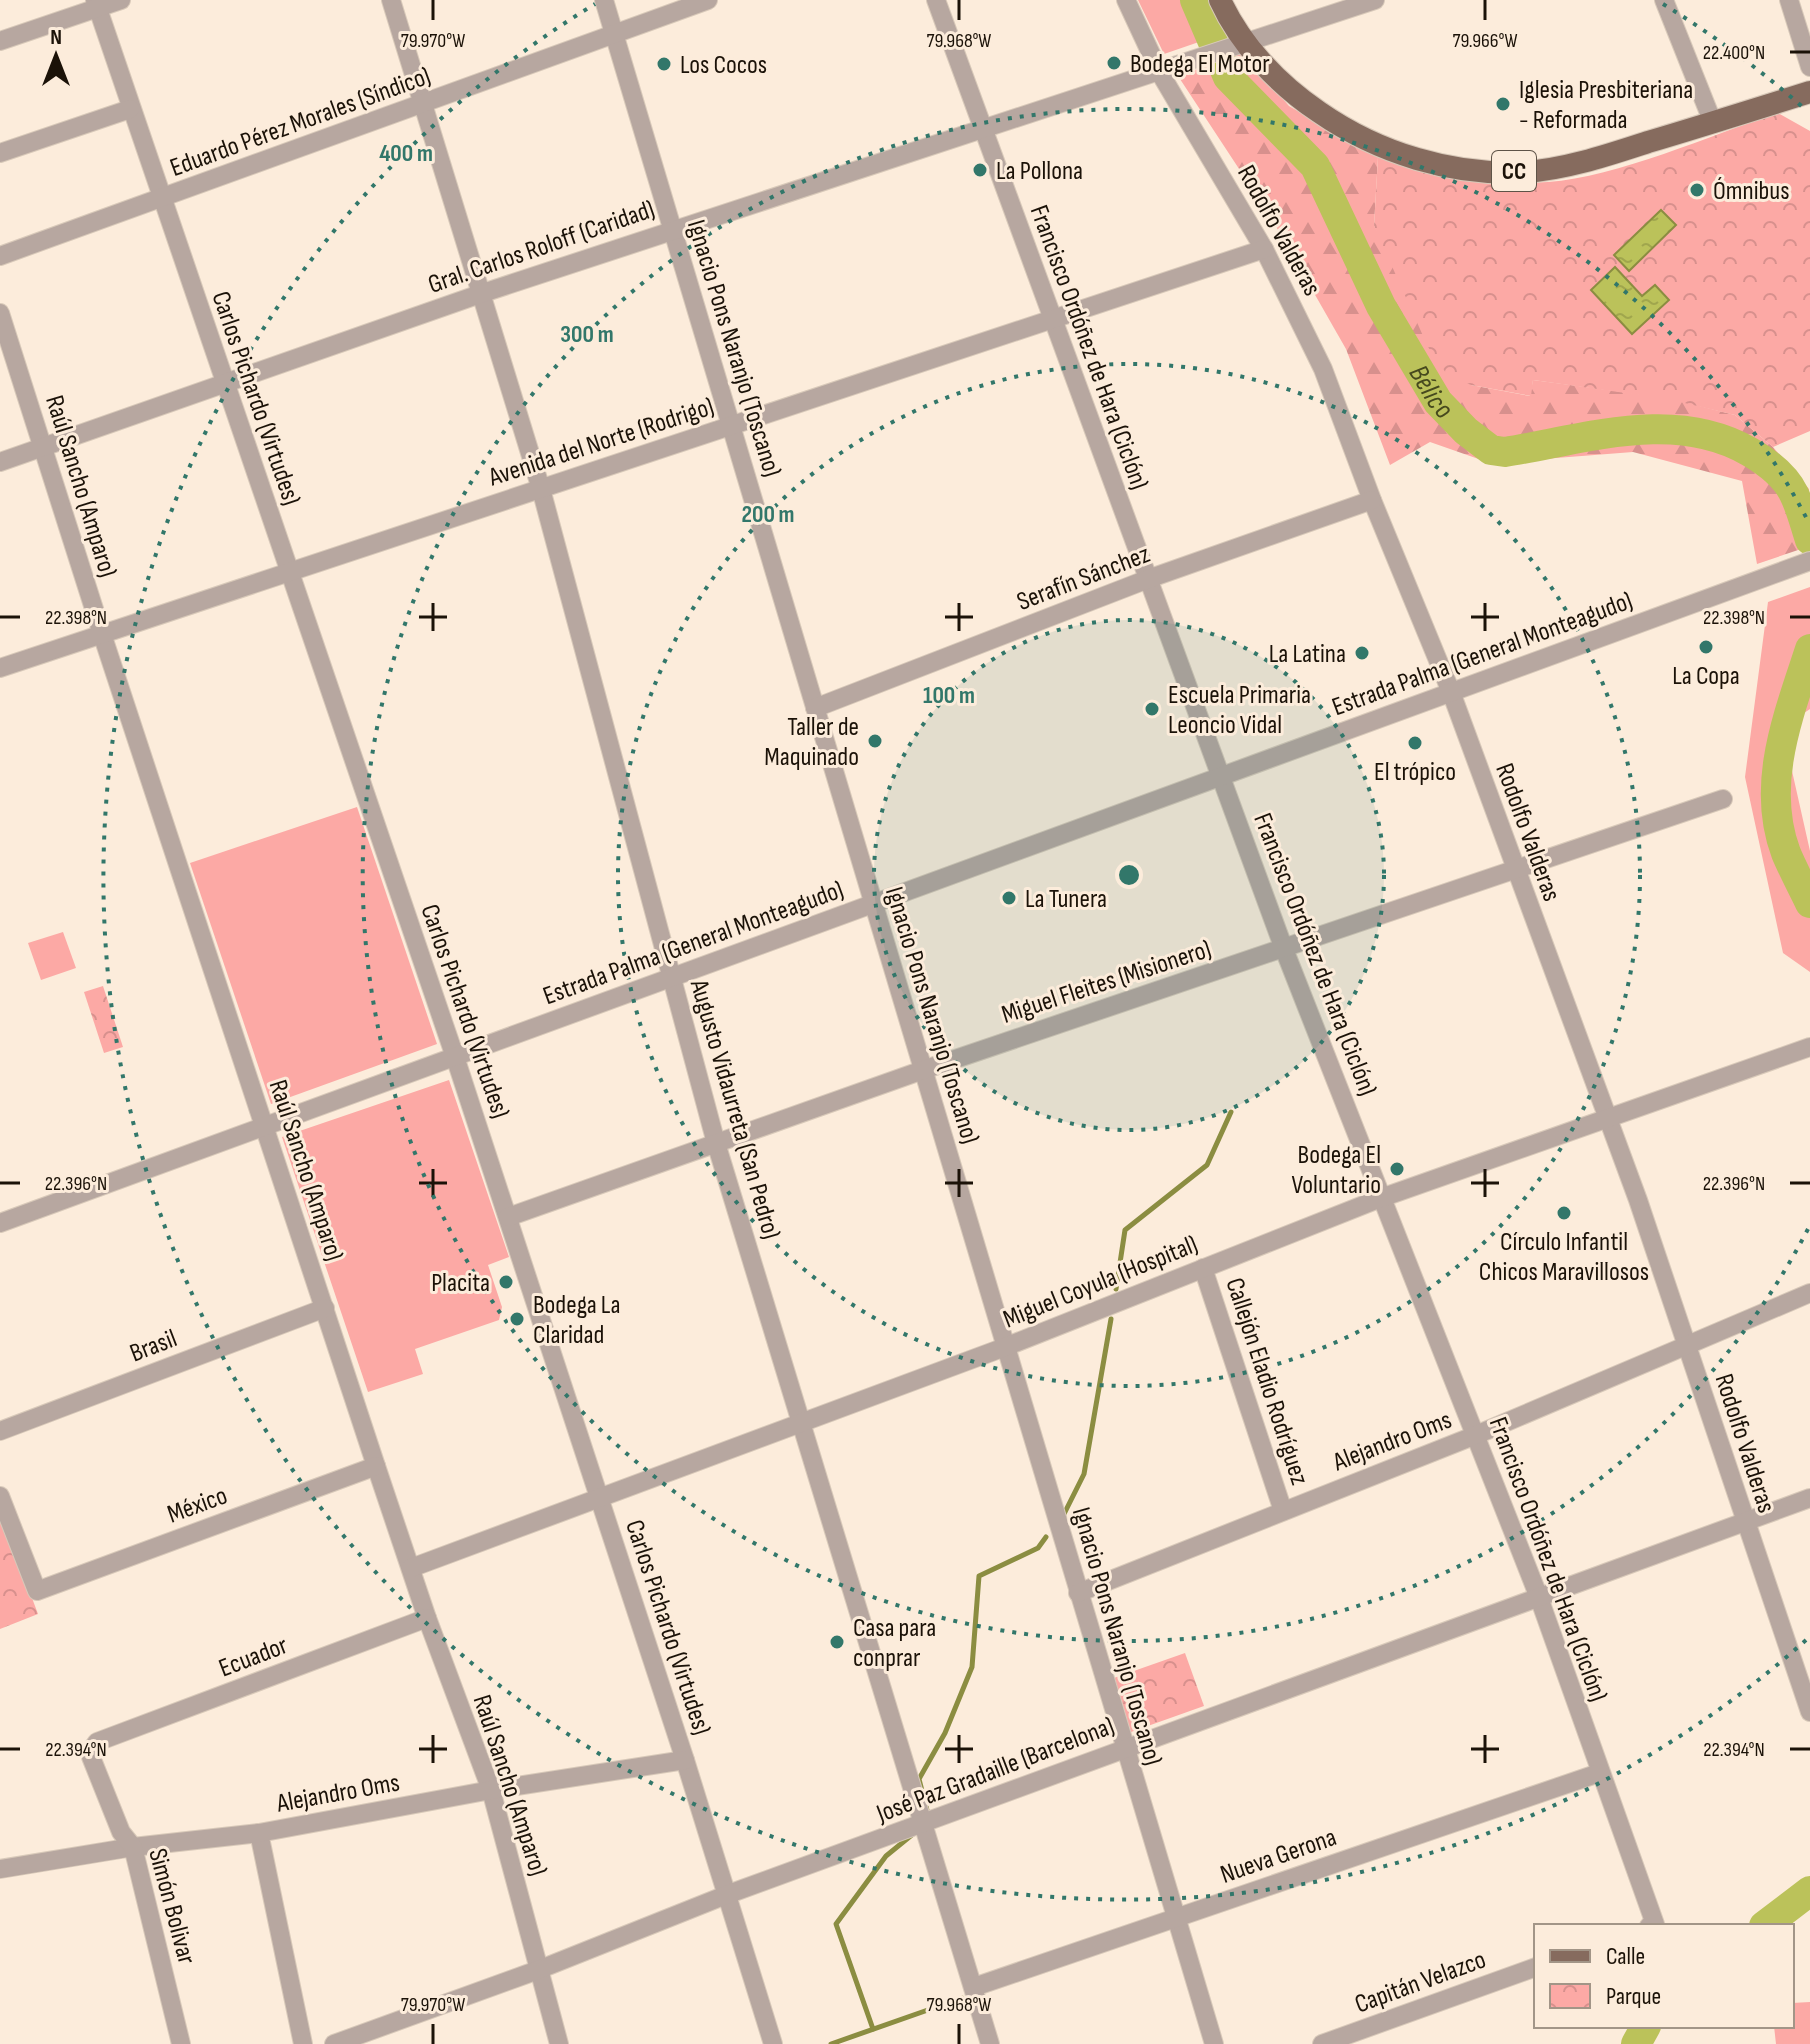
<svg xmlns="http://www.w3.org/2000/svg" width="1810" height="2044" font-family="'Sofia Sans Condensed',sans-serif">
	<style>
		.grass { fill: #fca9a5 }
		.forest { fill: url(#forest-firs) }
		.park { fill: url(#park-crowns) }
		.water { fill: url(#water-ripples); stroke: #8b8d41; stroke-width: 2 }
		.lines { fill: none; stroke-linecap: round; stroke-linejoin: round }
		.stream { stroke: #8b8d41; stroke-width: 5 }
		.river { stroke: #bbc25a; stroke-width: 30 }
		.minor-casing { stroke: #d8c9b9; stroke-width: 20 }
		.major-casing { stroke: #d8c9b9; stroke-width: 24 }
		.minor { stroke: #b7a7a0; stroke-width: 18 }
		.major { stroke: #866b5e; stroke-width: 22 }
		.ticks { fill: none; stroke: #1b1208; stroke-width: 3 }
		.ring { fill: none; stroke: #32776a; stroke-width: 4; stroke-dasharray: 4 8 }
		.poi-dot { fill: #32776a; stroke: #fcecdb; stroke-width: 3 }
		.labels { text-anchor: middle; stroke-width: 6; stroke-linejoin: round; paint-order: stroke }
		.shield { fill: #fcecdb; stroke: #5e5347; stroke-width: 2 }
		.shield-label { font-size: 24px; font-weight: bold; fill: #1b1208 }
		.poi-label { font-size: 26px; fill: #1b1208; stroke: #fcecdb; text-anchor: start }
		.street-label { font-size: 26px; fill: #1b1208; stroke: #fcecdb }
		.water-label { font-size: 28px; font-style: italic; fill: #46491e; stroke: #fcecdb }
		.ticks-label { font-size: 20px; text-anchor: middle; fill: #1b1208; stroke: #fcecdb; stroke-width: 6; stroke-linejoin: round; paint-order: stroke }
		.centre { fill: #32776a; stroke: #fcecdb; stroke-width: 4 }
		.ring-label { font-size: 24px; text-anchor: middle; font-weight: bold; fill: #32776a; stroke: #fcecdb; stroke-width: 6; stroke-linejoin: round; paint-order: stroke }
	</style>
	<defs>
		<pattern id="forest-firs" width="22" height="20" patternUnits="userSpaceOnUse" patternTransform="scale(2)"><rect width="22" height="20" fill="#fca9a5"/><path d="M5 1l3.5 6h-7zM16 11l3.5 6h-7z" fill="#d7908d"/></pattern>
		<pattern id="park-crowns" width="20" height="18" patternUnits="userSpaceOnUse" patternTransform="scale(2)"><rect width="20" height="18" fill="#fca9a5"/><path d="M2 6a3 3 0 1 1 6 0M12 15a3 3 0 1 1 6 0" fill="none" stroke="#d7908d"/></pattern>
		<pattern id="water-ripples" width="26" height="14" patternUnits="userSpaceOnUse" patternTransform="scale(2)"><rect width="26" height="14" fill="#bbc25a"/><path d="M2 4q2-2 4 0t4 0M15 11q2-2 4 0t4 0" fill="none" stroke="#a0a64d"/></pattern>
	</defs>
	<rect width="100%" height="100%" fill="#fcecdb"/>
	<!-- grass -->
	<g class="grass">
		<path d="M1138,0H1208L1228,32L1164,54Z"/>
		<path d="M1810,587V709L1801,715L1790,762L1810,851V972L1783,953L1745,777L1768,602Z"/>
		<path d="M357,807L437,1044L271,1104L190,863Z"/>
		<path d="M63,932L76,968L41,980L28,943Z"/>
		<path d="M449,1080L509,1257L488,1265L502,1307L499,1320L415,1349L423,1374L368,1392L282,1137Z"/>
		<path d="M1810,2002V2044H1776L1774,2026H1792V2003Z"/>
	</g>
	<!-- forest -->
	<path class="forest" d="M1243,53L1289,106L1378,157L1374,226L1471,385L1530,396L1533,380L1668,398L1735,415L1773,447L1809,489L1810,546L1757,564L1742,481L1633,452L1490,463L1430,442L1390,465L1346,349L1270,216L1178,76Z"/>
	<!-- park -->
	<g class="park">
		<path d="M1778,113L1810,131V431L1773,447L1735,415L1668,399L1533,380L1531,396L1471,385L1446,373L1428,347L1374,226L1378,157C1434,172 1490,186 1548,182C1617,177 1711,135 1778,113Z"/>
		<path d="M103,986L123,1047L104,1053L84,992Z"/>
		<path d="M0,1513L38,1614L0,1629Z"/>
		<path d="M1185,1653L1204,1706L1131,1732L1111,1679Z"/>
	</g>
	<!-- water -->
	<g class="water">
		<path d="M1661,210L1676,225L1629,271L1614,255Z"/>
		<path d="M1615,267L1642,296L1655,285L1669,300L1632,334L1591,290Z"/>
	</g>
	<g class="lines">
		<!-- stream -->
		<g class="stream">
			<path d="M1116,1289L1125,1230L1207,1165L1231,1112"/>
			<path d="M1063,1516L1084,1474L1111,1319"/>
			<path d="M928,1814L919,1779L945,1733L972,1667L979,1576L1038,1548L1046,1537"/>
			<path d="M873,2029L836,1924L886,1856L913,1834"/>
			<path d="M831,2044L962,1998"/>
		</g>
		<!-- river -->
		<g class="river">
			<path id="s1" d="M1195,0L1228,77L1315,166L1381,306L1438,402L1466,431L1491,450L1505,452C1586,439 1675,408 1750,452C1767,462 1785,475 1794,494C1801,508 1805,525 1810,540"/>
			<path d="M1810,649C1789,714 1760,784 1786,853C1793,870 1802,886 1810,903"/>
			<path d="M1764,1926L1810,1891"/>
			<path d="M1636,2044L1646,2026"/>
		</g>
		<!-- minor casing -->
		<g class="minor-casing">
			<g id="minor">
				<path d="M95,0L455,1057L685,1760L773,2044"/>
				<path d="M391,0L541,489L716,1143L990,2044"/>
				<path d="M604,0L1214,2044"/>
				<path d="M936,0L1284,949L1538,1595L1655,1924L1649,1926"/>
				<path d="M1126,0L1160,73L1264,249L1323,369L1372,500L1451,692L1638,1200L1810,1712"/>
				<path d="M1664,0L1713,123"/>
				<path d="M1789,0L1810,67"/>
				<path d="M0,41L121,0"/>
				<path d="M0,153L130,109"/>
				<path d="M0,256L708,0"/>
				<path d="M0,313L102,634L376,1466L427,1618L491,1790L559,2044"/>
				<path d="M0,462L480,294L1375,0"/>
				<path d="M0,668L1264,249"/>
				<path d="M815,708L1148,579L1372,500"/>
				<path d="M508,1217L923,1070L1723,799"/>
				<path d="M0,1223L1810,561"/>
				<path d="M1203,1268L1283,1511"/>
				<path d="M0,1431L325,1308"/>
				<path d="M0,1496L37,1591L376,1466"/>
				<path d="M411,1568L1005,1347L1381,1198L1810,1047"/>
				<path d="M1078,1593L1476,1435L1810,1293"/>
				<path d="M259,1833L303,2044"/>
				<path d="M0,1869L133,1847L259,1833L491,1790L685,1760"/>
				<path d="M974,1987L1599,1773"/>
				<path d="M181,2044L133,1847L121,1832L91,1757L92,1749L97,1742L427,1618"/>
				<path d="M334,2044L538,1970L726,1895L1810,1498"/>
				<path d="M1322,2044L1536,1967"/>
			</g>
		</g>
		<!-- major casing -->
		<g class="major-casing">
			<path id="major" d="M1220,0C1241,46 1279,85 1319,112C1378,153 1452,176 1525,172C1567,169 1608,155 1648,142C1702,126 1756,109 1810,92"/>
		</g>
		<!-- minor -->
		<use href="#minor" class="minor"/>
		<!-- major -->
		<use href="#major" class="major"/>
	</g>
	<!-- ticks -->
	<path class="ticks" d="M433,0V20M959,0V20M1485,0V20M1790,52H1810M433,603V631M959,603V631M1485,603V631M0,617H20M419,617H447M945,617H973M1471,617H1499M1790,617H1810M433,1169V1197M959,1169V1197M1485,1169V1197M0,1183H20M419,1183H447M945,1183H973M1471,1183H1499M1790,1183H1810M433,1735V1763M959,1735V1763M1485,1735V1763M0,1749H20M419,1749H447M945,1749H973M1471,1749H1499M1790,1749H1810M433,2024V2044M959,2024V2044"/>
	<!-- distance rings -->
	<circle cx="1129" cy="875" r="255" fill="#32776a" fill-opacity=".12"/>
	<g class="ring">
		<circle cx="1129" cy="875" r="255"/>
		<circle cx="1129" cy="875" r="511"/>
		<path d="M1808 1229A766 766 0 1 1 1808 521"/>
		<path d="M1806 1640A1022 1022 0 1 1 595 4M1663 4A1022 1022 0 0 1 1806 110"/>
	</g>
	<!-- markers -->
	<g class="poi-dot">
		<circle cx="1114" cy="63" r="8"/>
		<circle cx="664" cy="64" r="8"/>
		<circle cx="1503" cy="104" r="8"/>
		<circle cx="980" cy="170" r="8"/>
		<circle cx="1697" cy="190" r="8"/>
		<circle cx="1706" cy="647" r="8"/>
		<circle cx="1362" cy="653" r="8"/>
		<circle cx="1152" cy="709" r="8"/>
		<circle cx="875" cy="741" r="8"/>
		<circle cx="1415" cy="743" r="8"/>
		<circle cx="1009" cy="898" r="8"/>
		<circle cx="1397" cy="1169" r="8"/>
		<circle cx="1564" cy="1213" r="8"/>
		<circle cx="506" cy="1282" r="8"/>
		<circle cx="517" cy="1319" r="8"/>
		<circle cx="837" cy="1642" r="8"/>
	</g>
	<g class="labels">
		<!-- shield labels -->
		<rect class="shield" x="1492" y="151" width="44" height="40" rx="6"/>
		<g class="shield-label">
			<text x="1514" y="179">CC</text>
		</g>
		<!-- poi labels -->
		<g class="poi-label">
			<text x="1130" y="72">Bodega El Motor</text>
			<text x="680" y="73">Los Cocos</text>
			<text x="1519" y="98">Iglesia Presbiteriana<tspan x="1519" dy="30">- Reformada</tspan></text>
			<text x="996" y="179">La Pollona</text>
			<text x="1713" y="199">Ómnibus</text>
			<text x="1346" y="662" text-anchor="end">La Latina</text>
			<text x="1706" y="684" text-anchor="middle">La Copa</text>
			<text x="1168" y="703">Escuela Primaria<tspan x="1168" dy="30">Leoncio Vidal</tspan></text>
			<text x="859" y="735" text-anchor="end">Taller de<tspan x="859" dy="30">Maquinado</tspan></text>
			<text x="1415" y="780" text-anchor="middle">El trópico</text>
			<text x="1025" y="907">La Tunera</text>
			<text x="1381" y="1163" text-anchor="end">Bodega El<tspan x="1381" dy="30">Voluntario</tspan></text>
			<text x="1564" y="1250" text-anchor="middle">Círculo Infantil<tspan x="1564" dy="30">Chicos Maravillosos</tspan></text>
			<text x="490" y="1291" text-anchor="end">Placita</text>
			<text x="533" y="1313">Bodega La<tspan x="533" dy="30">Claridad</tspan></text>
			<text x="853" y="1636">Casa para<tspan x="853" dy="30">conprar</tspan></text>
		</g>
		<!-- street labels -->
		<g class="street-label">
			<text transform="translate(300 121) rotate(-20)" y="9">Eduardo Pérez Morales (Síndico)</text>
			<text transform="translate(1280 230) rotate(61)" y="9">Rodolfo Valderas</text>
			<text transform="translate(541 246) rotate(-19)" y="9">Gral. Carlos Roloff (Caridad)</text>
			<text transform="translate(1090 347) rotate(70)" y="9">Francisco Ordóñez de Hara (Ciclón)</text>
			<text transform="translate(735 348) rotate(73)" y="9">Ignacio Pons Naranjo (Toscano)</text>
			<text transform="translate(257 398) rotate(71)" y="9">Carlos Pichardo (Virtudes)</text>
			<text transform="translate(601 441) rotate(-18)" y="9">Avenida del Norte (Rodrigo)</text>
			<text transform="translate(82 486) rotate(73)" y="9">Raúl Sancho (Amparo)</text>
			<text transform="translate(1083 577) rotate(-21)" y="9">Serafín Sánchez</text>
			<text transform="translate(1482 653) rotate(-20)" y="9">Estrada Palma (General Monteagudo)</text>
			<text transform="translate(1529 832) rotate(70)" y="9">Rodolfo Valderas</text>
			<text transform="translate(693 942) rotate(-20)" y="9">Estrada Palma (General Monteagudo)</text>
			<text transform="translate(1316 954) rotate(69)" y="9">Francisco Ordóñez de Hara (Ciclón)</text>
			<text transform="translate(1106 981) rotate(-18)" y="9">Miguel Fleites (Misionero)</text>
			<text transform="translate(466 1011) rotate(71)" y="9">Carlos Pichardo (Virtudes)</text>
			<text transform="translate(933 1015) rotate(73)" y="9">Ignacio Pons Naranjo (Toscano)</text>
			<text transform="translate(736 1109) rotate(74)" y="9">Augusto Vidaurreta (San Pedro)</text>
			<text transform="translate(307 1170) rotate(72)" y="9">Raúl Sancho (Amparo)</text>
			<text transform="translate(1100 1281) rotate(-22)" y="9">Miguel Coyula (Hospital)</text>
			<text transform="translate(153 1345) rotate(-21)" y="9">Brasil</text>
			<text transform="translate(1268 1381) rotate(72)" y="9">Callejón Eladio Rodríguez</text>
			<text transform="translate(1392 1440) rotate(-21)" y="9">Alejandro Oms</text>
			<text transform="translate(1746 1443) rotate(72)" y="9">Rodolfo Valderas</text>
			<text transform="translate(197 1504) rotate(-20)" y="9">México</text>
			<text transform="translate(1549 1559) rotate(70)" y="9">Francisco Ordóñez de Hara (Ciclón)</text>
			<text transform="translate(669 1627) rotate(72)" y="9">Carlos Pichardo (Virtudes)</text>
			<text transform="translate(1118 1636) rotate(74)" y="9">Ignacio Pons Naranjo (Toscano)</text>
			<text transform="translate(253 1656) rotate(-21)" y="9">Ecuador</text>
			<text transform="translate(995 1769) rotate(-21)" y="9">José Paz Gradaille (Barcelona)</text>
			<text transform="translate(511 1785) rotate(72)" y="9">Raúl Sancho (Amparo)</text>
			<text transform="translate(338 1792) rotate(-10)" y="9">Alejandro Oms</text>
			<text transform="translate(1278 1855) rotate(-19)" y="9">Nueva Gerona</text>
			<text transform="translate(173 1906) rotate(75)" y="9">Simón Bolivar</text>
			<text transform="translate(1420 1981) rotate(-20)" y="9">Capitán Velazco</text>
		</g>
		<!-- water labels -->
		<g class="water-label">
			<text dy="10" stroke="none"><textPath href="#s1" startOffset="462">Bélico</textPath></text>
		</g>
	</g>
	<g class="ticks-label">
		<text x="433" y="47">79.970°W</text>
		<text x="959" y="47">79.968°W</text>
		<text x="1485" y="47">79.966°W</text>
		<text x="1734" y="59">22.400°N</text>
		<text x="76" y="624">22.398°N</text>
		<text x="1734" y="624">22.398°N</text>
		<text x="76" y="1190">22.396°N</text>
		<text x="1734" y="1190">22.396°N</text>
		<text x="76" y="1756">22.394°N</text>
		<text x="1734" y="1756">22.394°N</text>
		<text x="433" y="2011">79.970°W</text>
		<text x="959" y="2011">79.968°W</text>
	</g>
	<circle cx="1129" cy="875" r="12" class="centre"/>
	<g class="ring-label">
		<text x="406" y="161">400 m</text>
		<text x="587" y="342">300 m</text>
		<text x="768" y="522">200 m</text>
		<text x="949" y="703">100 m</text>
	</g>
	<!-- legend -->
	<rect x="1534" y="1924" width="260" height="104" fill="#fcecdb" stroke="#a29587" stroke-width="2"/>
	<rect x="1550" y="1950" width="40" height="12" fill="#866b5e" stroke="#a29587" stroke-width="2"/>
	<text x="1606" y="1964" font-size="24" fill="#1b1208">Calle</text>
	<rect x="1550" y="1984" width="40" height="24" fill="url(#park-crowns)" stroke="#a29587" stroke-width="2"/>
	<text x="1606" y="2004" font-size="24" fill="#1b1208">Parque</text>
	<!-- north arrow -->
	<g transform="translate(56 56)" stroke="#fcecdb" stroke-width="6" paint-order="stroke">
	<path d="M0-6L14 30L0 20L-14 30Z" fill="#1b1208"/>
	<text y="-12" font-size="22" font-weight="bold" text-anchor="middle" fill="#1b1208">N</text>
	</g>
</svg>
